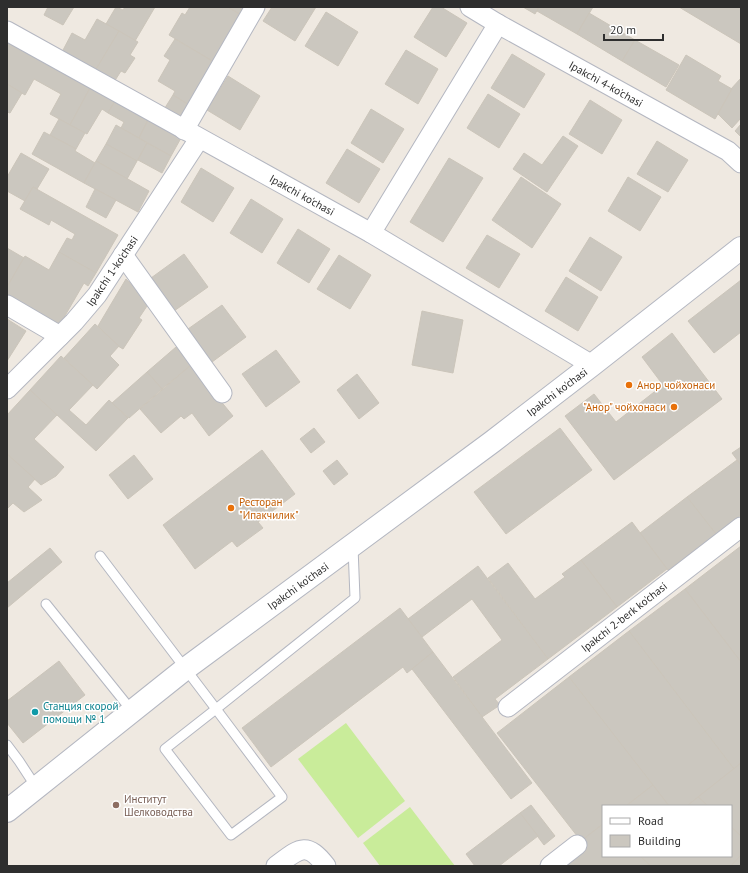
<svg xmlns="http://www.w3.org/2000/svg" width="748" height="873" font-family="'PT Sans',sans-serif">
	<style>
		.pitch { fill: #c9ec9a }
		.building { fill: #cbc7bf; stroke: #cbc5ba }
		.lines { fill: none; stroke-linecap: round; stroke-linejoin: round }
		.service-casing { stroke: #b4b7c1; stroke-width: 11 }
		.minor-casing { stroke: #b4b7c1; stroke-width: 21 }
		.secondary-casing { stroke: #b4b7c1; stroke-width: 24 }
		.service { stroke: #fff; stroke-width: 9 }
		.minor { stroke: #fff; stroke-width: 19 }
		.secondary { stroke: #fff; stroke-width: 22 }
		.food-dot { fill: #e8710a; stroke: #fff; stroke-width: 1.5 }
		.culture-dot { fill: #0f9aa8; stroke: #fff; stroke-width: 1.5 }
		.education-dot { fill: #8d6e63; stroke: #fff; stroke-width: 1.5 }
		.labels { text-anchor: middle; stroke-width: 3; stroke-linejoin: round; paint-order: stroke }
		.street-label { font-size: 11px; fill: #2e2e2e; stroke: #fff }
		.food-label { font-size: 11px; fill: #c56008; stroke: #fff; text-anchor: start }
		.culture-label { font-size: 11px; fill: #0d838f; stroke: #fff; text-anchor: start }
		.education-label { font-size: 11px; fill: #785e54; stroke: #fff; text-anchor: start }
	</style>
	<rect width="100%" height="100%" fill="#efe9e1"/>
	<!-- pitch -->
	<g class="pitch">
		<path d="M346,723L405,801L358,838L298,759Z"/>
		<path d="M410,807L455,866H380L363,843Z"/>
	</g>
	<!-- building -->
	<g class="building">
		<path d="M48,7H74L63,25L44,15Z"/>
		<path d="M116,7L123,10L125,7H155L135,41L106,24Z"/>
		<path d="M190,7H228L241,15L214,62L169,35L182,13L185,15Z"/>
		<path d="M228,7H244L240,14Z"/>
		<path d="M272,7H316L295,41L263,21Z"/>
		<path d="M433,7H441L467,23L446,57L414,37Z"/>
		<path d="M523,7H539L535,14Z"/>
		<path d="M539,7H593L577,34L537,11Z"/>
		<path d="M679,7H741V44Z"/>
		<path d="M326,12L358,32L338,66L305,46Z"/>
		<path d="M589,13L635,40L622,61L577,34Z"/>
		<path d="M97,19L119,31L95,71L62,52L72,33L85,40Z"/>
		<path d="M119,31L138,42L130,55L135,58L125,73L121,71L114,82L95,71Z"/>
		<path d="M175,39L214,62L189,105L173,95L175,91L158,81L170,60L164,56Z"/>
		<path d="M635,40L679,65L666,87L622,61Z"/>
		<path d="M7,41L90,88L70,125L50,114L61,94L34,79L25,95L7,84Z"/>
		<path d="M406,50L438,69L418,104L385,84Z"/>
		<path d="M512,54L545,74L524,108L491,88Z"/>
		<path d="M686,55L721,76L718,81L732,89L715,119L666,90Z"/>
		<path d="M228,76L260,96L240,130L207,110Z"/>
		<path d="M741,78V118L732,128L718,114L732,89H731Z"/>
		<path d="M7,84L22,93L10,113L7,112Z"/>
		<path d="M90,88L115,101L108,113L102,109L87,134L70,125Z"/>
		<path d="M488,94L520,114L499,148L467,128Z"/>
		<path d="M173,95L192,107L183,123L163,111Z"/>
		<path d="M590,100L622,120L602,154L569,134Z"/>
		<path d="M115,101L148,120L139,138L121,128L124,122L108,113Z"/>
		<path d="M371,109L404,129L383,163L351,143Z"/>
		<path d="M59,119L85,133L76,149L50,135Z"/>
		<path d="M148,120L181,138L171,156L139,138Z"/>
		<path d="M741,124V137L735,131Z"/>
		<path d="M116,125L147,143L137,161L106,144Z"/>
		<path d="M44,132L76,149L75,151L95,163L84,183L32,154Z"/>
		<path d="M563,136L578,146L547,192L513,169L524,153L542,165Z"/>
		<path d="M657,141L688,160L668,192L637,174Z"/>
		<path d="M147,143L171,156L162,173L138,160Z"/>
		<path d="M106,144L137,161L127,179L96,161Z"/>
		<path d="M347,149L380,169L359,203L326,183Z"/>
		<path d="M21,153L49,169L37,189L33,187L25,201L7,191V177Z"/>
		<path d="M449,158L483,178L443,242L410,222Z"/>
		<path d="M96,161L149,191L138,212L84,183Z"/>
		<path d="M201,168L234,188L213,222L181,202Z"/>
		<path d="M521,177L561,204L532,248L492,220Z"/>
		<path d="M628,177L661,197L640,231L608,211Z"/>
		<path d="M33,187L118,235L96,273L59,252L67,238L72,240L75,234L51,220L49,225L20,209Z"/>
		<path d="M95,189L116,200L106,218L86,207Z"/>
		<path d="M251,199L283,219L262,253L230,233Z"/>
		<path d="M298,229L330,249L309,283L277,263Z"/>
		<path d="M487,235L520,254L499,288L466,268Z"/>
		<path d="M590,237L622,257L601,291L569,271Z"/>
		<path d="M7,248L24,258L7,287Z"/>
		<path d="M59,252L96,273L88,286L84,283L59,326L7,295V287L25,256L49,270Z"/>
		<path d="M184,254L208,287L174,311L151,278Z"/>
		<path d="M339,255L371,275L350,309L317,289Z"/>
		<path d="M566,277L598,297L578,331L545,311Z"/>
		<path d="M126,279L149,303L139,318L142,320L123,349L118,346L98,326Z"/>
		<path d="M741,280V332L714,353L688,321Z"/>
		<path d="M222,305L246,337L212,362L188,329Z"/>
		<path d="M422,311L463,320L453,373L412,365Z"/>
		<path d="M7,319L26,331L7,361Z"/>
		<path d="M95,324L119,346L110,356L119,365L97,389L64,358Z"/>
		<path d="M672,333L722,399L614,480L565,416L594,394L616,422L663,385L642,357Z"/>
		<path d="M176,347L191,365L162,389L147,372Z"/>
		<path d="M276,350L300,382L266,407L242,374Z"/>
		<path d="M61,356L93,385L69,410L86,425L109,400L128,418L96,451L30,390Z"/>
		<path d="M191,365L233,416L209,436L192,413L184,419L181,416L161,433L140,409Z"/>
		<path d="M147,372L162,389L129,418L112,403Z"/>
		<path d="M357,374L379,403L359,419L337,390Z"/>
		<path d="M30,390L57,415L34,439L64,467L56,476L41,485L7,454V415Z"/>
		<path d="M314,428L325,442L311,453L300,439Z"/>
		<path d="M560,428L592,470L506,534L474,492Z"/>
		<path d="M741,447V465L732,453Z"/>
		<path d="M262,450L295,494L258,522L263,528L237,547L232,541L195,569L163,525Z"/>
		<path d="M7,454L35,479L28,487L42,500L24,512L13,503L7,509Z"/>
		<path d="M134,455L153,479L128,499L109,475Z"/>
		<path d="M337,460L348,474L334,485L323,471Z"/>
		<path d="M737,460L741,465V515L716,534L687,497Z"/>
		<path d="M687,497L716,534L668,570L640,533Z"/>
		<path d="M632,522L667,569L617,607L581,560Z"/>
		<path d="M741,546V662L685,589Z"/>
		<path d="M50,548L62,562L7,608V583Z"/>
		<path d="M581,560L617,607L548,659L488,578L508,563L535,599L565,577L562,574Z"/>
		<path d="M478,566L548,659L495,699L500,705L482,717L453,677L502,640L472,599L422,637L408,619Z"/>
		<path d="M685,589L741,662V763L734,769L629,631Z"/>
		<path d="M400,608L433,652L407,673L403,667L271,767L242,728Z"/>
		<path d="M629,631L734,769L687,806H669L569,677Z"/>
		<path d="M433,652L532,783L511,799L412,669Z"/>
		<path d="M59,661L85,695L23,743L7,723V701Z"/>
		<path d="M569,677L653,785L626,806H603V824L581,841L497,733Z"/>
		<path d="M741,763V836L731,827V806H708L698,797Z"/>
		<path d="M653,785L669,806H626Z"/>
		<path d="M698,797L708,806H687Z"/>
		<path d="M531,805L555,836L544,845L520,813Z"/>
		<path d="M520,813L538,836L499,866H475L466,854Z"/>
		<path d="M603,824V856H640L651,866H565L587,849L581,841Z"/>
		<path d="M731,827L741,836V855L731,866H651L640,856H731Z"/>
		<path d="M741,855V866H731Z"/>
	</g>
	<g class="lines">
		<!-- service casing -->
		<g class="service-casing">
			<g id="service">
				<path d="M100,556L216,709L355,598L353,547"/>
				<path d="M46,604L132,711"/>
				<path d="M216,709L282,797L231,835L165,749Z"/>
				<path d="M7,745L19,761L36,787"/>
			</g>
		</g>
		<!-- minor casing -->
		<g class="minor-casing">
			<g id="minor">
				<path d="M470,7L498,24L728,151L741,163"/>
				<path d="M7,31L371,233L592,365"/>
				<path d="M184,130L255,7"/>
				<path d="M371,233L498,24"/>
				<path d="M123,255L222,393"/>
				<path d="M7,305L60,336"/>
				<path d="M7,389L74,322L97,295L199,139"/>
				<path d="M508,707L741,527"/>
				<path d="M276,866C299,849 306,840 326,866"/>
				<path d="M550,866L577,845"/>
			</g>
		</g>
		<!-- secondary casing -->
		<g class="secondary-casing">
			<path id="secondary" d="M7,811L185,669L492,442L592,365L741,248"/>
		</g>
		<!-- service -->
		<use href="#service" class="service"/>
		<!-- minor -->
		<use href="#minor" class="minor"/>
		<!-- secondary -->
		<use href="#secondary" class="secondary"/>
	</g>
	<!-- markers -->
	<g class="food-dot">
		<circle cx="629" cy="385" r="4"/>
		<circle cx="674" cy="407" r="4"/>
		<circle cx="231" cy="508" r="4"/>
	</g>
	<circle class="culture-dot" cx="35" cy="712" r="4"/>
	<circle class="education-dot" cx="116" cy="805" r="4"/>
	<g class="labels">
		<!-- street labels -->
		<g class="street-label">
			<text transform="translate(606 84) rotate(29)" y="4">Ipakchi 4-ko'chasi</text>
			<text transform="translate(302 195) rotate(29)" y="4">Ipakchi ko'chasi</text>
			<text transform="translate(112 271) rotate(-56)" y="4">Ipakchi 1-ko'chasi</text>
			<text transform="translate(557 392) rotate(-37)" y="4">Ipakchi ko'chasi</text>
			<text transform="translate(298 586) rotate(-36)" y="4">Ipakchi ko'chasi</text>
			<text transform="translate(624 617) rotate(-38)" y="4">Ipakchi 2-berk ko'chasi</text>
		</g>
		<!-- food labels -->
		<g class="food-label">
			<text x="637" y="389">Анор чойхонаси</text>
			<text x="666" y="411" text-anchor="end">"Анор" чойхонаси</text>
			<text x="239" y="506">Ресторан<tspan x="239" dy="13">"Ипакчилик"</tspan></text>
		</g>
		<!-- culture labels -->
		<g class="culture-label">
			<text x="43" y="710">Станция скорой<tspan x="43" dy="13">помощи № 1</tspan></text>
		</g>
		<!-- education labels -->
		<g class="education-label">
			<text x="124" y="803">Институт<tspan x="124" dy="13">Шелководства</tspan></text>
		</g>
	</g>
	<!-- border -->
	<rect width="748" height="873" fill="none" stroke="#2e2e2e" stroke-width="16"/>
	<!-- legend -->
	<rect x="602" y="805" width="130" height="52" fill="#ffffff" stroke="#ababab"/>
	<rect x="610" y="818" width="20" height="6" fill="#ffffff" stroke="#ababab"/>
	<text x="638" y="825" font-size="12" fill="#2e2e2e">Road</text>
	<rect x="610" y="835" width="20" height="12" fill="#cbc7bf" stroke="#ababab"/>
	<text x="638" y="845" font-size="12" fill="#2e2e2e">Building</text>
	<!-- scale -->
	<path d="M604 34v6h59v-6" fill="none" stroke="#2e2e2e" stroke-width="2"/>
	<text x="610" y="34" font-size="12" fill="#2e2e2e" stroke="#ffffff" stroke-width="3" paint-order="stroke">20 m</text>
</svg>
